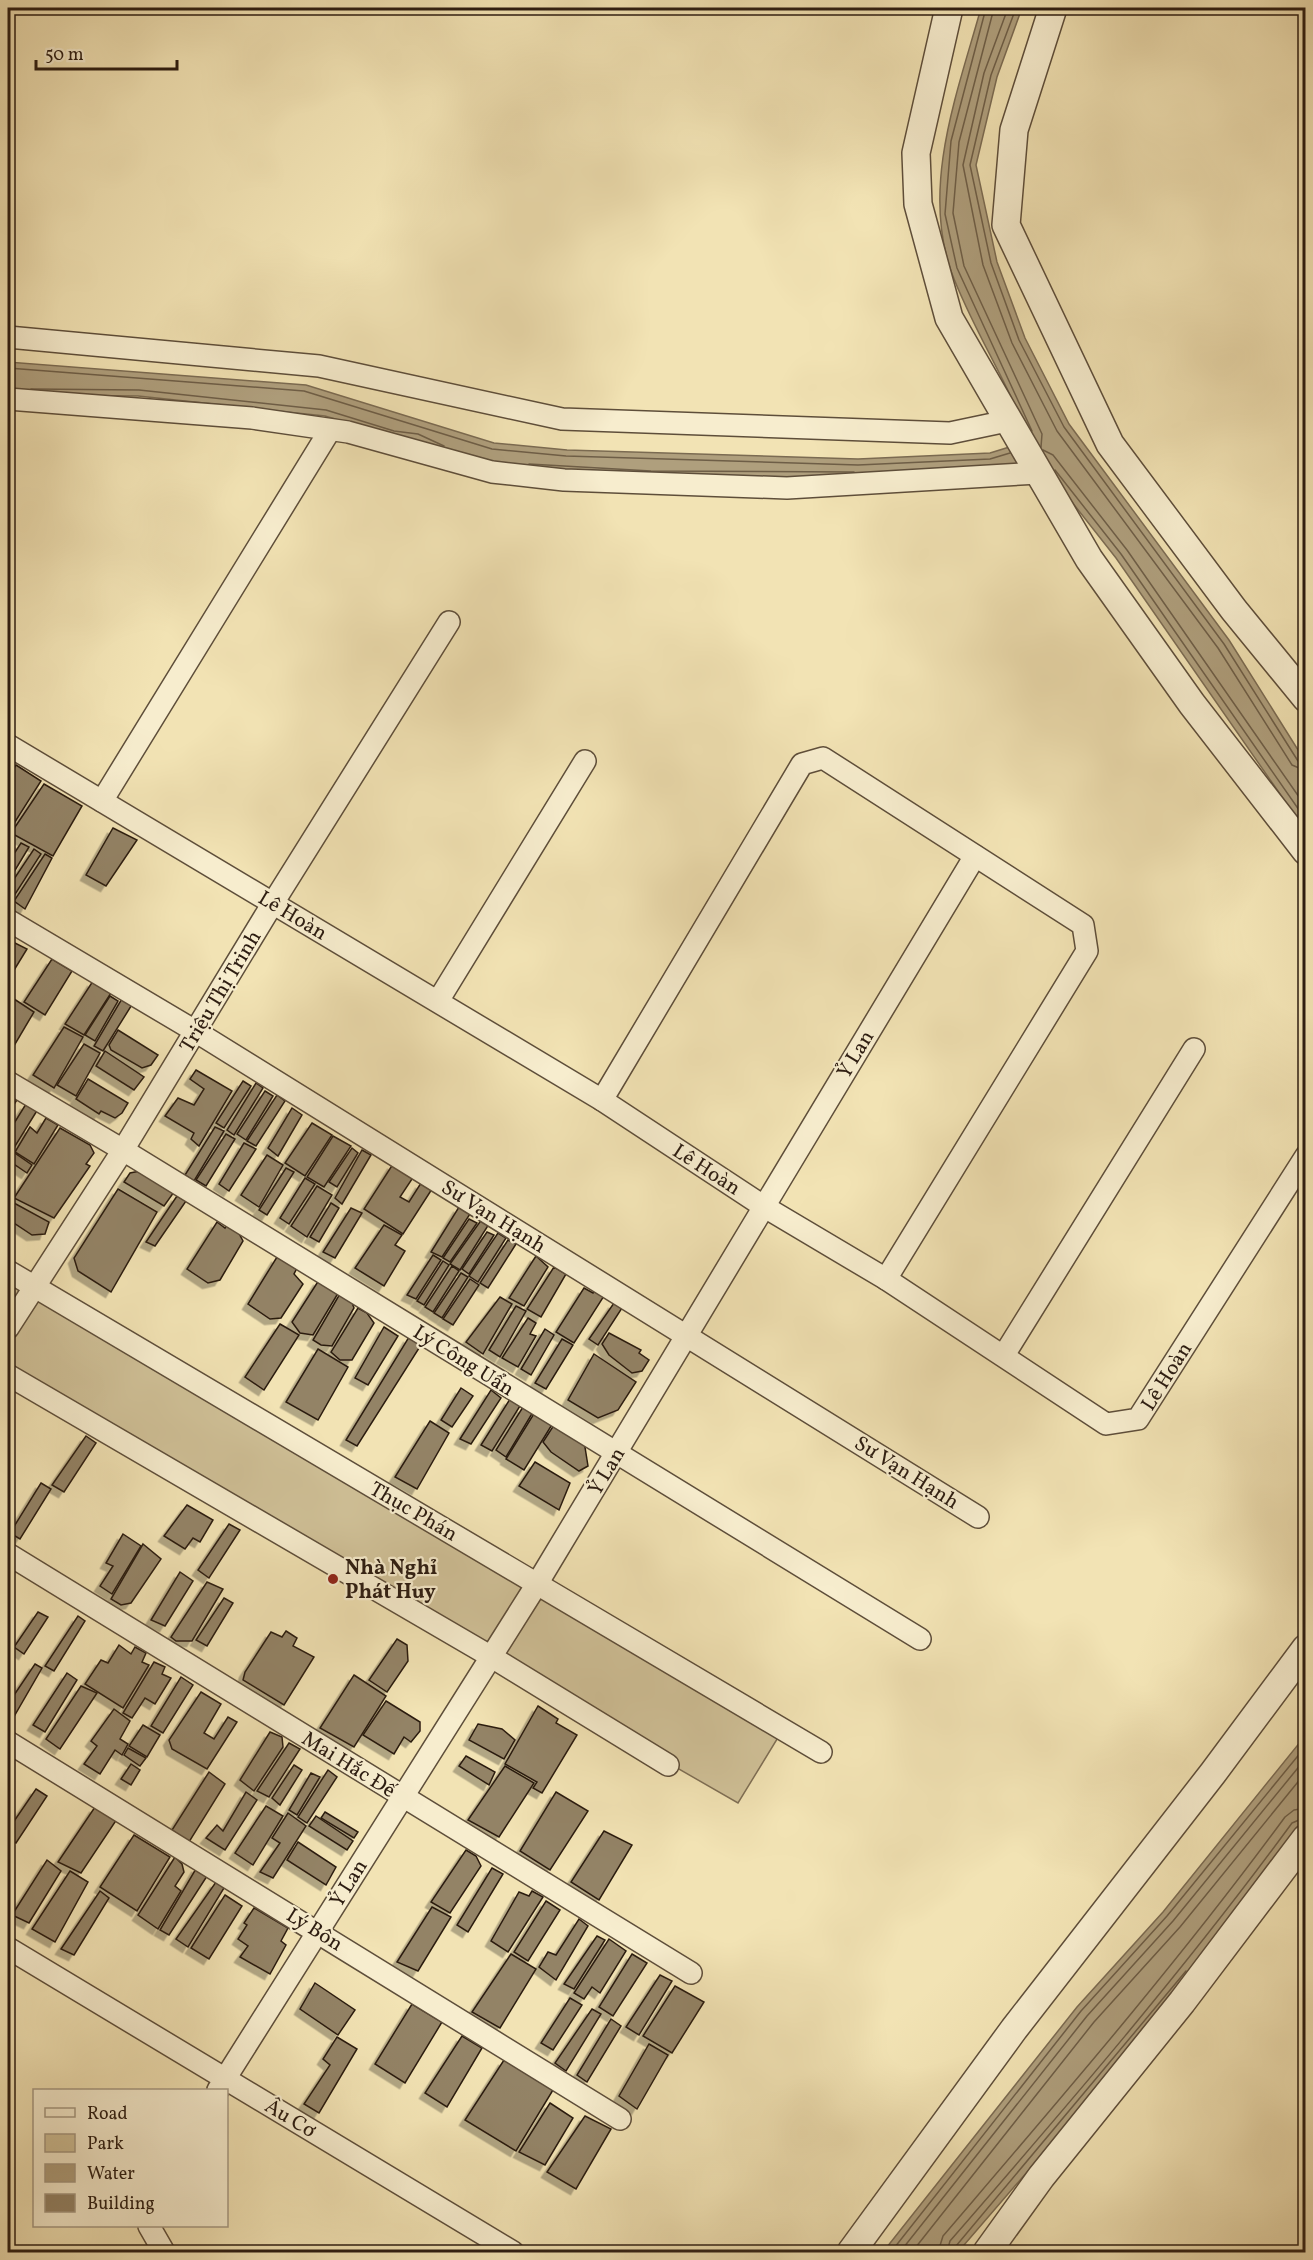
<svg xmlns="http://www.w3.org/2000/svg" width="1313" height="2260" font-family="Vollkorn,serif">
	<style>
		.green { fill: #d0c198; stroke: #7e6e54; stroke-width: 1.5 }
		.water { fill: #af9f7d; stroke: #7b6b52; stroke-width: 1.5 }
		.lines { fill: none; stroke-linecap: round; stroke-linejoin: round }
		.shore { stroke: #6e5e47; stroke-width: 1.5 }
		.building { fill: #938366; stroke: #2c1c11; stroke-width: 1.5; filter: url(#shadow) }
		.minor-casing { stroke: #5e4e3a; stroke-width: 24 }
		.tertiary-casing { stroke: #5e4e3a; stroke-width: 30 }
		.minor { stroke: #f7edce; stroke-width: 21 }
		.tertiary { stroke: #f7edce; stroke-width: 27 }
		.poi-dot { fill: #8f2418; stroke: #f7edce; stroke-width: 2 }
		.labels { text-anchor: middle; stroke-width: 4.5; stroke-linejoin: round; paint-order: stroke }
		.street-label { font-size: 21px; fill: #2c1c11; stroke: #f7edce }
		.poi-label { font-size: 21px; font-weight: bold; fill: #2c1c11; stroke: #f7edce; text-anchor: start }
	</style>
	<defs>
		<filter id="shadow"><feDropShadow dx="-5.5" dy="5.5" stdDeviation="0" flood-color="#0004"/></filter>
	</defs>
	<rect width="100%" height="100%" fill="#f2e3b4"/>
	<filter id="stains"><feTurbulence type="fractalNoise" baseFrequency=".00333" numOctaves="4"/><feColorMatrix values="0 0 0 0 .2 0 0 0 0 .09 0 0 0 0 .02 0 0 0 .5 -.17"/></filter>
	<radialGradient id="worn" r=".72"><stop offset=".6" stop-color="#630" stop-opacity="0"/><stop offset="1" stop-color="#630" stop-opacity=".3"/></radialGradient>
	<!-- green -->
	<path class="green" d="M8,1269L782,1731L738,1803L8,1383Z"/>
	<!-- water -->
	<g class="water">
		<path d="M981,8H1022L997,77L976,165L997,262L1025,338L1069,424L1229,640L1305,761V830L1116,558L1042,464L934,477L724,478L511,470L325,416L138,396L27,395L8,391V362L306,385L494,443L567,450L858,459L990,453L1029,441C1010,384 972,329 951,271C921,185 958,91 981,8Z"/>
		<path d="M1305,1736V1827L1065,2128L958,2252H883L1077,2007L1163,1912Z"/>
	</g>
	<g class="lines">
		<!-- shore -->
		<g class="shore">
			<path d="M986,8L951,141L945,214L957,268L1032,431"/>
			<path d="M994,8L959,142L953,213L964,266L1042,434L1041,447"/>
			<path d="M1008,8L984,73L963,165L983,265L1012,343L1057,431L1218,648L1292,765L1306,771"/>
			<path d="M1016,8L991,75L970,165L991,263L1019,340L1064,427L1224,644L1298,761L1306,764"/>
			<path d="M8,368L304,391L492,449L566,456L858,465L990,459L1010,453"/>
			<path d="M31,389L139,390L326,410L394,431L418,434L444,446"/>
			<path d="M1043,450L1053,455L1127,550L1306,807"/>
			<path d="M529,464L651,471L854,472"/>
			<path d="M1055,470L1121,554L1306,820"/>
			<path d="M891,2252L1081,2011L1167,1916L1306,1746"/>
			<path d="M900,2252L1087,2016L1173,1921L1306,1758"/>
			<path d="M912,2252L1094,2022L1180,1927L1306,1772"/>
			<path d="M938,2252L943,2236C1060,2099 1178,1963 1285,1817L1294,1810L1306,1808"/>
			<path d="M947,2252L950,2241C1068,2105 1186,1968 1292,1823L1306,1817"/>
			<path d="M954,2252L956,2246L1186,1971"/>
		</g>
	</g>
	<!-- building -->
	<g class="building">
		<path d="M16,765L41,781L13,825L8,823V779Z"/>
		<path d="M44,784L82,806L53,856L11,833Z"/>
		<path d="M113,828L137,840L106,886L86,875Z"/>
		<path d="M21,843L29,847L8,882V863Z"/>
		<path d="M34,849L41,854L12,899L8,897V888Z"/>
		<path d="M45,854L52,858L25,909L14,901Z"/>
		<path d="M9,940L27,949L8,980V942Z"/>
		<path d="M52,959L72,971L45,1015L24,1002Z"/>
		<path d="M93,981L111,993L84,1035L65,1024Z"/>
		<path d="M8,995L34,1012L8,1056Z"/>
		<path d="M110,996L118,1001L95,1041L85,1035Z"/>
		<path d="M123,997L133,1003L103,1051L94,1046Z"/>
		<path d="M64,1027L83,1037L54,1088L33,1075Z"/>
		<path d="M118,1030L158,1055L151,1065L142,1068L111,1050L109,1045Z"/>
		<path d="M84,1044L100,1053L76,1096L57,1085Z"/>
		<path d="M105,1051L144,1077L134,1090L96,1066Z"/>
		<path d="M196,1070L232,1091L199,1146L191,1139L194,1133L165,1116L178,1098L194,1105L204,1089L190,1079Z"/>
		<path d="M88,1079L128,1103L122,1113L115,1118L101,1111L99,1114L76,1099Z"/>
		<path d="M243,1081L251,1086L224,1128L216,1123Z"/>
		<path d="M256,1083L263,1088L234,1135L227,1130Z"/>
		<path d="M8,1089L20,1095L8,1114Z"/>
		<path d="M265,1091L273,1096L246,1140L237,1134Z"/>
		<path d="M277,1095L285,1101L256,1146L247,1141Z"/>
		<path d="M26,1104L38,1109L12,1151L32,1165L27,1173L8,1160V1133Z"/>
		<path d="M292,1108L302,1115L278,1156L268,1148Z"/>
		<path d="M46,1118L58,1125L34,1164L15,1152L30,1127L37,1133Z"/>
		<path d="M312,1123L332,1135L305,1176L285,1163Z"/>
		<path d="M215,1127L224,1131L194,1181L185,1175Z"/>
		<path d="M60,1128L90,1145L94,1153L86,1164L90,1166L54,1218L14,1198Z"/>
		<path d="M226,1134L235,1139L206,1186L196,1180Z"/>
		<path d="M333,1136L351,1146L324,1187L307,1177Z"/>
		<path d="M244,1143L256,1149L229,1191L219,1184Z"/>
		<path d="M352,1148L358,1153L337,1187L329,1182Z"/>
		<path d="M362,1150L371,1155L342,1204L335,1198Z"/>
		<path d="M267,1155L283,1165L259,1207L241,1195Z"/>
		<path d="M393,1164L414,1176L400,1197L409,1202L421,1183L432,1189L403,1234L364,1209Z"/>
		<path d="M286,1168L294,1172L267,1215L259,1210Z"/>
		<path d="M140,1171L174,1192L164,1206L124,1182L130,1173Z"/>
		<path d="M305,1178L315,1184L289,1224L280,1218Z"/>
		<path d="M317,1186L332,1195L307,1237L291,1226Z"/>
		<path d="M118,1189L157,1212L111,1292L78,1271L74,1258Z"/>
		<path d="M177,1196L186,1201L155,1246L146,1242Z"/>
		<path d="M14,1203L49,1222L45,1234L32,1235L8,1219V1212Z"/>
		<path d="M331,1203L339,1208L319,1242L310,1237Z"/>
		<path d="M459,1207L470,1214L442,1257L431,1252Z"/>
		<path d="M351,1208L362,1213L335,1258L323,1252Z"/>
		<path d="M469,1219L477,1223L450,1262L443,1258Z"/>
		<path d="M482,1219L489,1224L460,1270L450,1264Z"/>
		<path d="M217,1222L225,1228L227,1224L237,1230L243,1241L220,1280L208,1283L187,1269Z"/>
		<path d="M384,1225L402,1235L395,1245L405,1251L384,1286L355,1268Z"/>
		<path d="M487,1232L494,1235L469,1274L462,1269Z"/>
		<path d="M498,1233L506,1238L478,1282L469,1276Z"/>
		<path d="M508,1240L516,1244L488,1288L480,1283Z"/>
		<path d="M433,1255L441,1260L416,1299L407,1295Z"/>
		<path d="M536,1256L548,1267L524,1306L509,1298Z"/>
		<path d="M277,1257L297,1268L294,1274L303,1284L281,1318L270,1319L248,1304Z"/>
		<path d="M443,1261L449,1265L424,1305L417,1301Z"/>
		<path d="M452,1266L459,1271L433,1312L425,1307Z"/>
		<path d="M554,1267L566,1274L541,1317L527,1309Z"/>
		<path d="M461,1273L468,1277L442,1318L434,1313Z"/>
		<path d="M470,1279L479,1285L453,1325L443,1319Z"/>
		<path d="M319,1280L333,1287L337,1295L313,1335L300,1333L292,1322Z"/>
		<path d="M584,1288L593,1293L596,1289L604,1296L574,1343L556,1332Z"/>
		<path d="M341,1292L350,1297L354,1308L332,1346L321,1345L313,1340Z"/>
		<path d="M500,1297L512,1304L483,1354L466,1342Z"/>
		<path d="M614,1303L622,1308L598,1345L589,1339Z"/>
		<path d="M516,1306L526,1311L500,1357L489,1350Z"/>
		<path d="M358,1308L367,1313L374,1323L352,1360H340L331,1352Z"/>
		<path d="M528,1318L536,1323L530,1334L536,1336L518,1367L502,1358Z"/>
		<path d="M280,1324L299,1335L264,1390L245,1377Z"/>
		<path d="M384,1327L398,1336L368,1385L355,1378Z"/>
		<path d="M545,1329L554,1335L531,1375L521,1369Z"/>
		<path d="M609,1333L641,1350L639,1353L649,1360L642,1371L632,1373L609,1355L602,1344Z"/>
		<path d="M409,1337L421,1345L357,1446L346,1440Z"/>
		<path d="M562,1339L573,1345L546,1389L535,1383Z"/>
		<path d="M318,1349L348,1367L318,1420L286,1402Z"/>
		<path d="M594,1354L636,1382L618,1410L598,1418L568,1400Z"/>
		<path d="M461,1388L473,1396L452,1427L441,1420Z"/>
		<path d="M491,1390L501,1398L471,1444L460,1439Z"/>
		<path d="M510,1399L520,1406L492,1451L481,1445Z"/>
		<path d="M523,1407L533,1412L506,1457L496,1450Z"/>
		<path d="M535,1412L553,1423L524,1470L506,1459Z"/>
		<path d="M430,1421L449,1433L417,1489L395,1477Z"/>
		<path d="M554,1425L584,1441L588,1466L579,1471L551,1452L543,1442Z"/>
		<path d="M86,1436L96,1443L64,1492L52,1485Z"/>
		<path d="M535,1462L570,1483L559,1510L519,1486Z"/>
		<path d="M41,1483L51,1489L20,1539L10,1533Z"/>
		<path d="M187,1505L213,1520L200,1542L193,1538L185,1549L164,1536Z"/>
		<path d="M229,1524L240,1530L209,1578L198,1570Z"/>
		<path d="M123,1534L141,1546L112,1594L100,1586L113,1566L106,1563Z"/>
		<path d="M143,1544L161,1559L131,1603L121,1605L111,1599Z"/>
		<path d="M180,1572L193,1581L165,1626L151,1620Z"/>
		<path d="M207,1582L223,1589L192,1641H176L171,1637Z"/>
		<path d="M224,1598L233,1603L207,1646L196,1640Z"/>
		<path d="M38,1612L48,1617L24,1654L14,1647Z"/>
		<path d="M78,1616L85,1621L54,1671L45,1666Z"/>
		<path d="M286,1631L297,1638L293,1646L314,1657L284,1705L243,1680L245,1672L271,1632L282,1637Z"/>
		<path d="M397,1639L407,1645L408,1661L387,1692L369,1680Z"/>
		<path d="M119,1645L131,1654L135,1647L146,1653L142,1662L149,1665L123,1708L85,1684L101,1660L108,1663Z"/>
		<path d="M154,1662L165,1667L162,1674L171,1678L155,1704L145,1698L132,1718L123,1713Z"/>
		<path d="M35,1664L42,1668L12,1720L8,1718V1704Z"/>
		<path d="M67,1673L77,1680L45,1732L33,1725Z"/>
		<path d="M354,1675L386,1696L354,1747L320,1728Z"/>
		<path d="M181,1677L193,1685L163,1733L151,1726Z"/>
		<path d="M81,1686L97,1693L60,1749L46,1739Z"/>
		<path d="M201,1692L221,1704L204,1733L214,1739L228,1717L237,1722L207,1769L172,1749L169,1740Z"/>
		<path d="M386,1701L420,1722V1731L411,1742L404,1737L394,1754L363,1735Z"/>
		<path d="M538,1706L558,1719L556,1723L577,1735L542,1793L533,1788L537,1782L505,1764Z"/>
		<path d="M114,1709L130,1721L120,1739L128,1744L122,1755L115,1750L100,1774L84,1764L97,1746L91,1741Z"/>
		<path d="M478,1724L502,1729L515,1740L504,1759L469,1740Z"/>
		<path d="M143,1725L160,1735L147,1757L129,1746Z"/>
		<path d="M270,1732L282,1737L283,1747L254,1791L240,1780Z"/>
		<path d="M289,1743L300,1749L269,1797L257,1791Z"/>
		<path d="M128,1748L146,1758L140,1766L124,1755Z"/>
		<path d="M466,1756L495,1772L489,1785L459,1766Z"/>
		<path d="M131,1764L140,1770L131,1785L121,1779Z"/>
		<path d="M294,1765L302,1770L280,1805L272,1798Z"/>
		<path d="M505,1766L534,1783L499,1837L468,1820Z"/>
		<path d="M328,1770L337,1777L307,1823L298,1817Z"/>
		<path d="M209,1772L225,1784L189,1842L172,1830Z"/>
		<path d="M311,1773L320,1777L297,1815L289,1810Z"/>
		<path d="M36,1789L47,1796L16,1843L8,1839V1830Z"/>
		<path d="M246,1792L257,1800L225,1850L206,1838L217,1825L223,1831Z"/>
		<path d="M556,1792L588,1811L550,1870L520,1851Z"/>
		<path d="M266,1806L283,1816L253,1865L235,1853Z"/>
		<path d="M95,1807L117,1819L81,1873L58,1862Z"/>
		<path d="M325,1812L358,1832L354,1838L321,1818Z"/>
		<path d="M288,1813L306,1826L273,1878L260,1872L280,1843L272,1838Z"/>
		<path d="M316,1816L353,1841L347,1850L309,1826Z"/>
		<path d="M604,1831L632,1845L599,1900L571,1882Z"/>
		<path d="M134,1835L170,1857L137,1911L100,1887Z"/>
		<path d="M298,1842L336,1867L326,1885L287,1860Z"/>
		<path d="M466,1850L476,1856L481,1866L450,1913L431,1902Z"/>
		<path d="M175,1857L182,1864L184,1872L175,1886L181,1891L158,1929L138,1915Z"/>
		<path d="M47,1860L61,1871L29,1923L12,1915Z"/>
		<path d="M197,1867L209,1873L169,1935L160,1930Z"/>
		<path d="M492,1868L503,1874L468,1932L457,1925Z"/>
		<path d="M70,1871L88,1882L55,1942L32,1929Z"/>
		<path d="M216,1882L224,1888L188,1947L176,1939Z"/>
		<path d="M100,1891L109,1898L74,1955L61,1949Z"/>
		<path d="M532,1891L543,1897L508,1952L491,1941L519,1892L529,1896Z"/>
		<path d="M225,1895L242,1906L209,1959L191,1948Z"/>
		<path d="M546,1901L560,1910L528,1961L514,1952Z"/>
		<path d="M432,1907L451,1917L418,1971L397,1962Z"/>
		<path d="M254,1908L288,1928L281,1941L286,1945L270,1974L240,1957L248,1946L238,1939L247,1925L244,1923Z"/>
		<path d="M579,1919L588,1926L556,1980L539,1967L548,1952L556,1955Z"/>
		<path d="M597,1936L605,1940L574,1989L564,1984Z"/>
		<path d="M609,1939L626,1951L600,1993L592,1987L584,1999L574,1993Z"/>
		<path d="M511,1954L536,1969L500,2028L472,2012Z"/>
		<path d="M632,1954L647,1963L613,2016L599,2007Z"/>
		<path d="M660,1975L672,1981L639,2035L626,2027Z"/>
		<path d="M315,1983L355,2010L338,2035L300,2009Z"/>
		<path d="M675,1986L704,2002L672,2053L643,2036Z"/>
		<path d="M570,1998L582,2005L553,2050L541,2043Z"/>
		<path d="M412,2004L442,2022L405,2083L375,2064Z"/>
		<path d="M592,2009L601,2014L566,2071L555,2063Z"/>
		<path d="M611,2019L621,2026L587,2082L577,2075Z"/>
		<path d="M462,2036L482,2048L447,2107L425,2093Z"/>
		<path d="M337,2037L357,2049L319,2113L304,2104L330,2065L323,2059Z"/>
		<path d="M649,2044L668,2055L637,2109L619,2096Z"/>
		<path d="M504,2060L553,2090L516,2151L465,2120Z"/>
		<path d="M550,2103L573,2118L545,2165L519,2152Z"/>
		<path d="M585,2116L611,2129L576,2189L547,2172Z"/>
	</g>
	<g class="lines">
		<!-- minor casing -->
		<g class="minor-casing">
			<g id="minor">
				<path d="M8,337L319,366L562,419L950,433L1007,421"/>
				<path d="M8,399L252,418L348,432L492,472L564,480L787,488L1038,473"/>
				<path d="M8,745L602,1100L763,1206L886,1279L1106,1424L1138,1419L1306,1156"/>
				<path d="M102,801L330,430"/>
				<path d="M8,920L195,1031L978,1517"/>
				<path d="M438,1001L585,761"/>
				<path d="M8,1082L123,1150L920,1639"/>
				<path d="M602,1100L802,764L823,758L1083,925L1087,951L886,1279"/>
				<path d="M8,1271L821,1752"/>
				<path d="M8,1328L123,1150L273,903L449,622"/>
				<path d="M1004,1355L1194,1049"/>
				<path d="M8,1375L490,1656L668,1765"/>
				<path d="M8,1554L691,1973"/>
				<path d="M8,1742L620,2119"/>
				<path d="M8,1948L513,2252"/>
				<path d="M218,2090L537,1584L975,856"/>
				<path d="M149,2226L164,2252"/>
			</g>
		</g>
		<!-- tertiary casing -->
		<g class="tertiary-casing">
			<g id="tertiary">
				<path d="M949,8L916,153L918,204L949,318L1089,559L1192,704L1306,851"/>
				<path d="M1053,8L1014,130L1006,225L1110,444L1234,610L1306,698"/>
				<path d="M851,2252L1014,2029L1213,1773L1306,1648"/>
				<path d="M987,2252L1041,2177L1182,2002L1306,1838"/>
			</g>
		</g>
		<!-- minor -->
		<use href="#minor" class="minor"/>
		<!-- tertiary -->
		<use href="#tertiary" class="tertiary"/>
	</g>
	<!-- markers -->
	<circle class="poi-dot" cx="333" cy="1579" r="6"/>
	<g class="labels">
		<!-- street labels -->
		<g class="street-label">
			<text transform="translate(293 915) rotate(31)" y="7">Lê Hoàn</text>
			<text transform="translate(220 991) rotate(-59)" y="7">Triệu Thị Trinh</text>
			<text transform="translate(855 1054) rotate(-59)" y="7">Ỷ Lan</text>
			<text transform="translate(707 1169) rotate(33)" y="7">Lê Hoàn</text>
			<text transform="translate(494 1216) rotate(32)" y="7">Sư Vạn Hạnh</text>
			<text transform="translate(464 1360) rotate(32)" y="7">Lý Công Uẩn</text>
			<text transform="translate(1166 1376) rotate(-58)" y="7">Lê Hoàn</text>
			<text transform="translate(606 1471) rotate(-59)" y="7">Ỷ Lan</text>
			<text transform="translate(907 1472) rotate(32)" y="7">Sư Vạn Hạnh</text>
			<text transform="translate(414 1511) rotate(30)" y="7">Thục Phán</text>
			<text transform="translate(349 1764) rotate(32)" y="7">Mai Hắc Đế</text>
			<text transform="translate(348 1883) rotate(-58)" y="7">Ỷ Lan</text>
			<text transform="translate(315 1929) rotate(32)" y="7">Lý Bôn</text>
			<text transform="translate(291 2118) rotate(31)" y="7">Âu Cơ</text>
		</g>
		<!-- poi labels -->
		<g class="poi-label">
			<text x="345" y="1574">Nhà Nghỉ<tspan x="345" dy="24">Phát Huy</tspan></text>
		</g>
	</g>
	<!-- margin -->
	<rect width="1313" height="2260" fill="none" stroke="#f2e3b4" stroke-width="30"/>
	<rect x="9" y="9" width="1295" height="2242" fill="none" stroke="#2c1c11" stroke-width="3"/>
	<rect x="15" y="15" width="1283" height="2230" fill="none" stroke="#2c1c11" stroke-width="1.5"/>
	<!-- legend -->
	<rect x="33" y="2089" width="195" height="138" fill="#f7edce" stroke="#a69982" stroke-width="1.5"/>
	<rect x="45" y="2108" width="30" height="9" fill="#f7edce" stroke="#a69982" stroke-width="1.5"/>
	<text x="87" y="2119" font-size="18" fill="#2c1c11">Road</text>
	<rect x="45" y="2134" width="30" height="18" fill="#d0c198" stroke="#a69982" stroke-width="1.5"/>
	<text x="87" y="2149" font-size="18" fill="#2c1c11">Park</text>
	<rect x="45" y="2164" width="30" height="18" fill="#af9f7d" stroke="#a69982" stroke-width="1.5"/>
	<text x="87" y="2179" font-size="18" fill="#2c1c11">Water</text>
	<rect x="45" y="2194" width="30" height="18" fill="#938366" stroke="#a69982" stroke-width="1.5"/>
	<text x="87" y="2209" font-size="18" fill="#2c1c11">Building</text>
	<!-- scale -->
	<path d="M36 60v9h141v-9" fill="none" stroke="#2c1c11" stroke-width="3"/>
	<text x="45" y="60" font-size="18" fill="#2c1c11" stroke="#f7edce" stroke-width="4.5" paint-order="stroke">50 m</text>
	<rect width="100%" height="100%" filter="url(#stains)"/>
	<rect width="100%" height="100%" fill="url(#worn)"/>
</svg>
